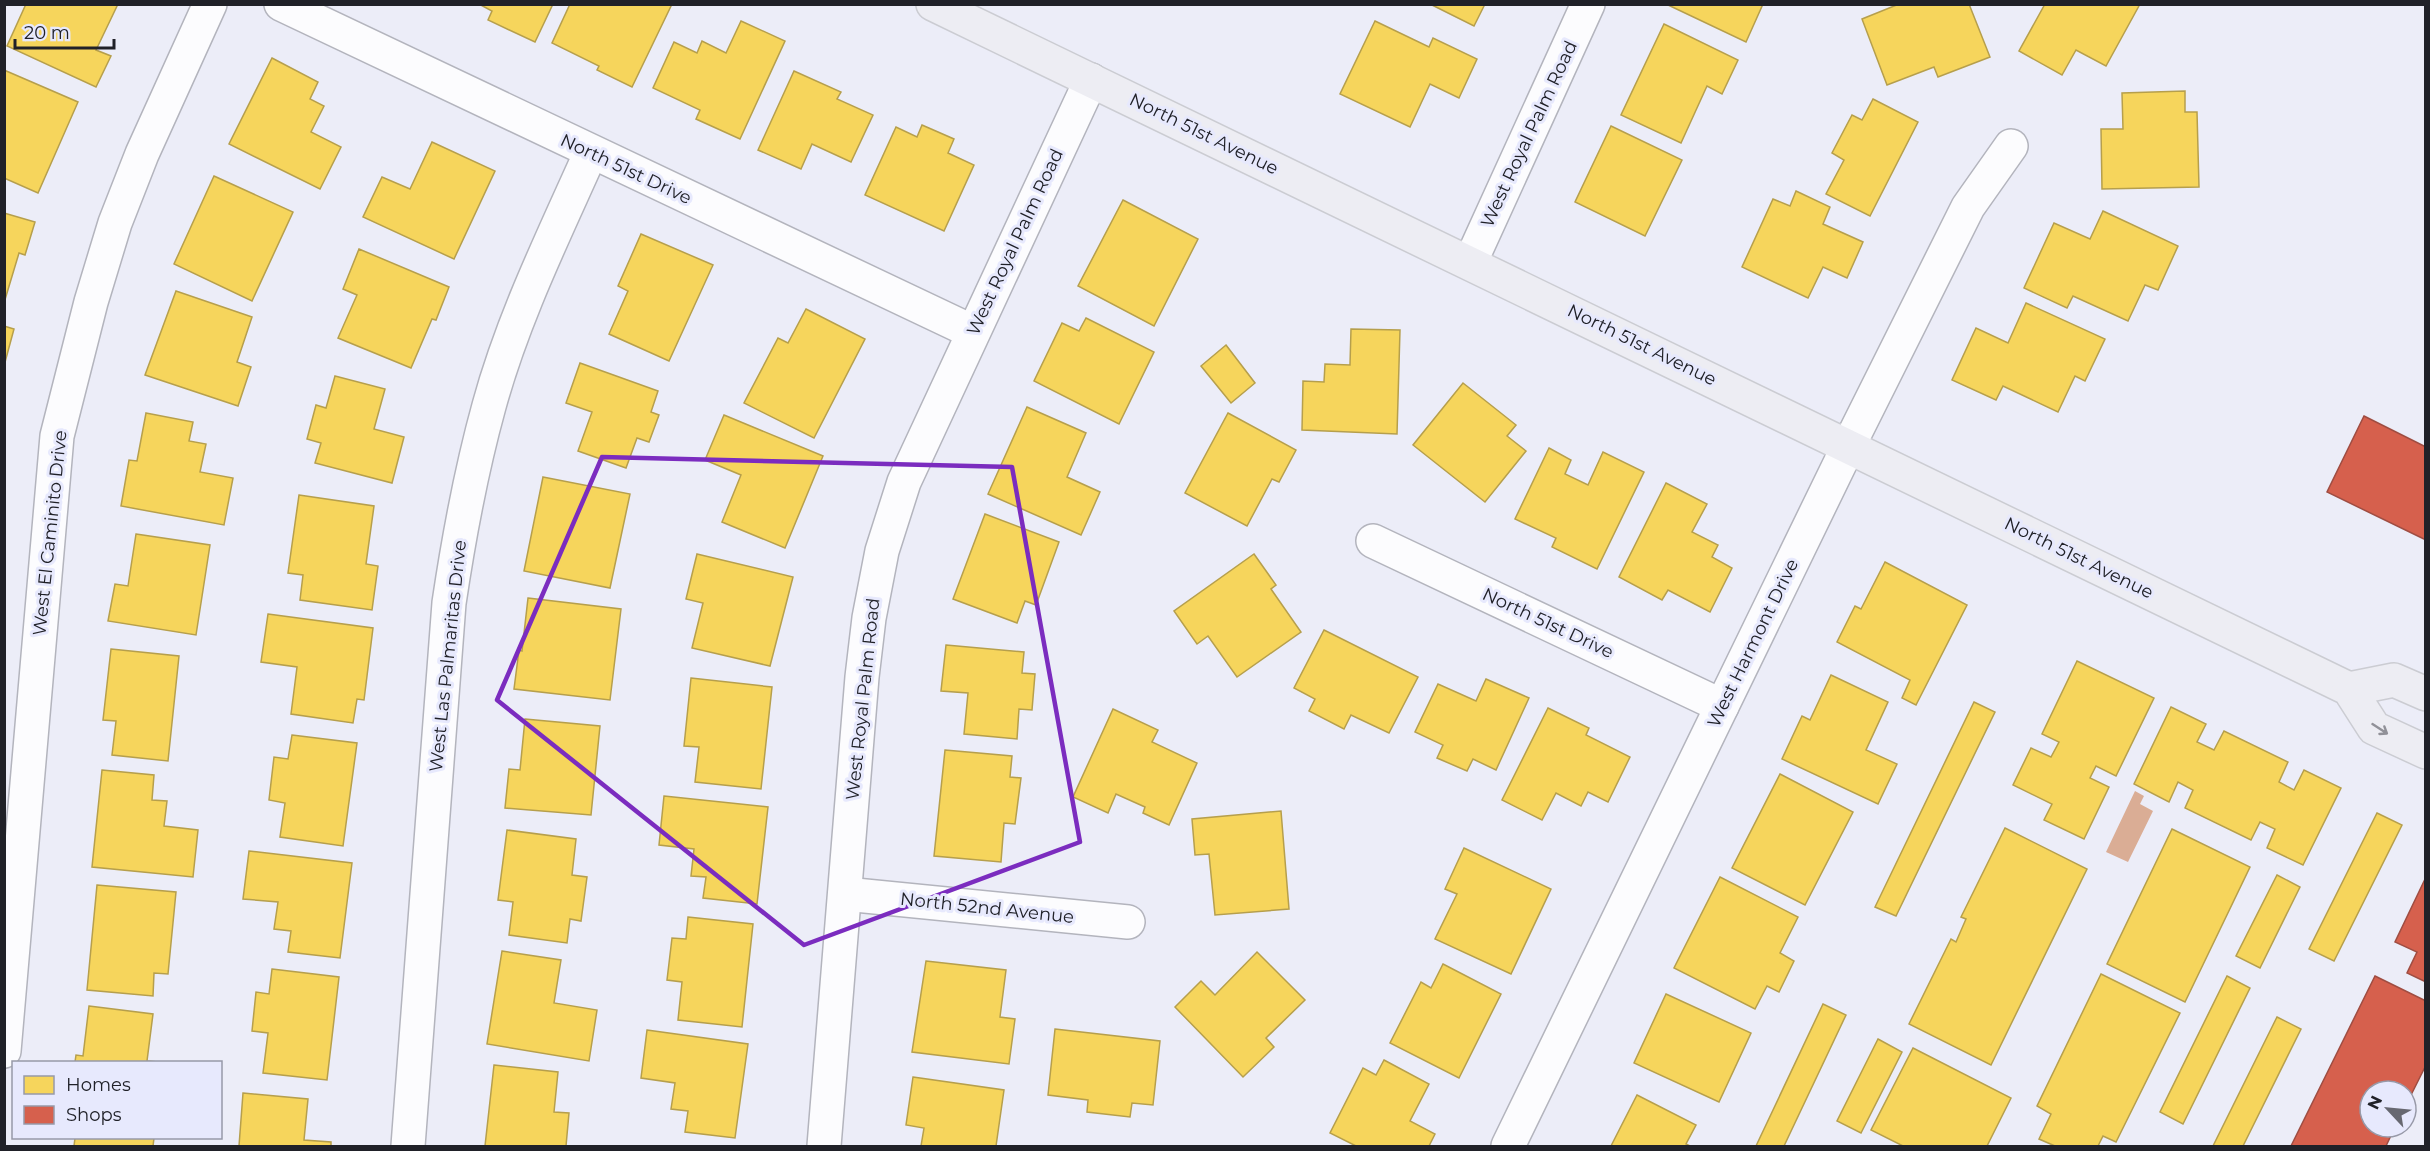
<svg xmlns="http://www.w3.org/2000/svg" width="2430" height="1151" font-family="Montserrat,sans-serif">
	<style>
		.water { fill: #daad95 }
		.homes { fill: #f6d55c; stroke: #b69f4c; stroke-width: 1.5 }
		.shops { fill: #d6604d; stroke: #9f4d42; stroke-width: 1.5 }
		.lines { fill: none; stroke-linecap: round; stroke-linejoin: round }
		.minor-casing { stroke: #b3b4bd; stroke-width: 36 }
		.primary-casing { stroke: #cbccd2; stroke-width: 36 }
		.minor { stroke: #fcfcfe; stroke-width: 33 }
		.primary { stroke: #ededf3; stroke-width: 33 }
		.oneway { stroke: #919198 }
		.marked { fill: none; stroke: #7b2cbf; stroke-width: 4.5; stroke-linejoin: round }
		.labels { text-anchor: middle; stroke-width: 6; stroke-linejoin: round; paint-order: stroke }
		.street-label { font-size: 18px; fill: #202128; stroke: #e7e9fd }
	</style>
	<rect width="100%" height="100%" fill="#ecedf8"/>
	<!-- water -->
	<path class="water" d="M2135,791L2144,796L2140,804L2153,811L2128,862L2106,852Z"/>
	<!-- homes -->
	<g class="homes">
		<path d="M26,4H118L96,50L111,56L96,87L7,46Z"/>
		<path d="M479,4H553L535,42L488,20L492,11Z"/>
		<path d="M570,4H672L632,87L597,70L599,66L552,43Z"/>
		<path d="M1430,4H1485L1474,26Z"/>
		<path d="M1666,4H1763L1746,42Z"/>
		<path d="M1899,4H1969L1990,57L1938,77L1934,67L1887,85L1862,19Z"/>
		<path d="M2045,4H2140L2106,66L2076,50L2062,75L2019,51Z"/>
		<path d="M741,21L785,41L740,139L696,119L700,110L653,88L674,42L697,53L702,41L726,53Z"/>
		<path d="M1375,21L1429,47L1433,38L1477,59L1459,98L1430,84L1410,127L1340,94Z"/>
		<path d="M1664,24L1738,60L1722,94L1707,86L1681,143L1621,115Z"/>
		<path d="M272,58L318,82L310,99L324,106L311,132L341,147L320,189L229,144Z"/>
		<path d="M4,70L78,102L38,193L4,178Z"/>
		<path d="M794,71L841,92L837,99L873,115L851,162L812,144L801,169L758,150Z"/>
		<path d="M2185,91V112H2197L2199,187L2102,189L2101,129H2123L2122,93Z"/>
		<path d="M1873,99L1918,122L1870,216L1826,194L1844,160L1832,153L1852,115L1862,120Z"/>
		<path d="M922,125L954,139L948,153L974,165L944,231L865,195L896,127L917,137Z"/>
		<path d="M1611,126L1682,160L1645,236L1575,202Z"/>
		<path d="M432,142L495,171L454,259L363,217L382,177L410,189Z"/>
		<path d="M214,176L293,212L252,301L174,264Z"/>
		<path d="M1796,191L1830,207L1823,224L1863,242L1847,278L1823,267L1808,298L1742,267L1773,199L1790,206Z"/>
		<path d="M1123,200L1198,239L1154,326L1078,286Z"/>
		<path d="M2103,211L2178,246L2158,290L2145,285L2128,321L2073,296L2067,308L2024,288L2054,223L2090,239Z"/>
		<path d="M4,213L35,222L25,255L19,253L4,303Z"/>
		<path d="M641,234L713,265L669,361L609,334L628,291L618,286Z"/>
		<path d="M359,249L449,287L436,320L432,319L411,368L338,338L357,295L343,289Z"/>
		<path d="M176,291L252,317L237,362L251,367L238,406L145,375Z"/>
		<path d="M2026,303L2105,339L2085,381L2075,376L2058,412L2003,386L1996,400L1952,380L1976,328L2008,343Z"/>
		<path d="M806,309L865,339L814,438L744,403L778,338L788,343Z"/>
		<path d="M1086,318L1154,352L1119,424L1034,381L1062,323L1079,331Z"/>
		<path d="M4,326L14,329L4,366Z"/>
		<path d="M1351,329L1400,330L1397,434L1302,430L1303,381L1324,382L1325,364L1350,365Z"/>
		<path d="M1226,345L1255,383L1231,403L1201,366Z"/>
		<path d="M580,363L658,391L651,412L659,415L649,442L637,438L626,468L578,451L592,412L566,403Z"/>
		<path d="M335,376L385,389L374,429L404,437L392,483L315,463L321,443L307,439L316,405L326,408Z"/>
		<path d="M1463,383L1516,425L1507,436L1526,451L1485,502L1413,445Z"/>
		<path d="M1027,407L1086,433L1067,477L1100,492L1081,535L988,494Z"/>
		<path d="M146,413L193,422L189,441L206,444L200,472L233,478L224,525L121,506L129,460L137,461Z"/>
		<path d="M1228,413L1296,450L1279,482L1272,479L1247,526L1185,493Z"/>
		<path d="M724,415L823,456L785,548L722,522L741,475L705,460Z"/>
		<path d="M1549,448L1571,460L1565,474L1588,485L1603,452L1644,472L1597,569L1552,547L1556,538L1515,519Z"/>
		<path d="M543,477L630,494L610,588L524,571Z"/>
		<path d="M1666,483L1707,504L1692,532L1718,545L1712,557L1732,568L1710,612L1668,590L1662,600L1619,577Z"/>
		<path d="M299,495L374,506L366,564L378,566L372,610L300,600L303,575L288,573Z"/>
		<path d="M985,514L1059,542L1036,605L1025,601L1017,623L953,599Z"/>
		<path d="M136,534L210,545L196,635L108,621L115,584L128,586Z"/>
		<path d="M697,554L793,577L770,666L692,648L703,603L686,599Z"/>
		<path d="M1254,554L1276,585L1271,589L1301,632L1237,677L1208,636L1197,644L1174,611Z"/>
		<path d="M1885,562L1967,605L1916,705L1902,698L1910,680L1837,642L1855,606L1861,609Z"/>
		<path d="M528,598L621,609L610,700L514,689L519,650L522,651Z"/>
		<path d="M268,614L373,628L364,700L357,699L353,723L291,714L297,667L261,662Z"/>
		<path d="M1324,630L1418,677L1389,733L1351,715L1344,729L1309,711L1315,699L1294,688Z"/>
		<path d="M946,645L1024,652L1022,673L1035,674L1032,710L1019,709L1017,739L964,734L968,693L941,691Z"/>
		<path d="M111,649L179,656L168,761L112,755L116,721L103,720Z"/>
		<path d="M2077,661L2154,698L2116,776L2096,766L2090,778L2109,787L2084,839L2044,820L2052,804L2013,785L2031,748L2051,757L2059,742L2042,734Z"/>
		<path d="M1831,675L1888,702L1866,750L1897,764L1878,804L1782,759L1802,716L1810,720Z"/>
		<path d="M691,678L772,687L761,789L695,782L699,747L684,746Z"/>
		<path d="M1486,679L1529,698L1496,770L1473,759L1467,771L1437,758L1443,745L1415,732L1438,684L1476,701Z"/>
		<path d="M1974,702L1995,712L1896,916L1875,907Z"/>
		<path d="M2171,707L2206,724L2197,742L2214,750L2224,731L2288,762L2279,782L2294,790L2304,770L2341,788L2303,865L2267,848L2275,829L2260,822L2251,840L2185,808L2193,790L2178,782L2169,802L2134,784Z"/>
		<path d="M1548,708L1589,728L1586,735L1630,757L1608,802L1588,792L1581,806L1556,793L1542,820L1502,800Z"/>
		<path d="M1113,709L1158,730L1152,742L1197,763L1169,825L1143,813L1145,807L1116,794L1108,813L1073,797Z"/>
		<path d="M525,719L600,726L591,815L505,808L509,769L520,770Z"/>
		<path d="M292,735L357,743L343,846L280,837L285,803L269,800L274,757L288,759Z"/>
		<path d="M945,750L1012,756L1010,777L1021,778L1015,824L1004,823L1001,862L934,856Z"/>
		<path d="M102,770L154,775L152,800L167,801L164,826L198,830L193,877L92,867Z"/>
		<path d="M1780,774L1853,812L1805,905L1732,868Z"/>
		<path d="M664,796L768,807L757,904L703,898L706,877L691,876L694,849L659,845Z"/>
		<path d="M1281,811L1289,909L1215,915L1209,854L1195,855L1192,819Z"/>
		<path d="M2377,813L2402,825L2334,961L2309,949Z"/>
		<path d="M2005,828L2087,869L1991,1065L1909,1024L1951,939L1956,942L1966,919L1961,917Z"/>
		<path d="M2172,829L2250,867L2185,1002L2107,964Z"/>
		<path d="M507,830L576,839L572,875L587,877L581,921L570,919L567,943L509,935L513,902L498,900Z"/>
		<path d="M1464,848L1551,889L1511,974L1435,939L1457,894L1445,889Z"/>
		<path d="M249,851L352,863L340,958L288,952L291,931L274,929L278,902L243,899Z"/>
		<path d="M2277,875L2300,887L2260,968L2236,956Z"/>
		<path d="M1720,877L1798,917L1780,953L1794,961L1779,992L1767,986L1755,1009L1674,968Z"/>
		<path d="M97,885L176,892L168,974L154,973L153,996L87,990Z"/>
		<path d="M688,917L753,924L742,1027L678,1020L682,982L667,980L672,938L686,939Z"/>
		<path d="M502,951L561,960L554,1003L597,1010L589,1061L487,1044Z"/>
		<path d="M1257,952L1305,1000L1266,1038L1274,1047L1243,1077L1175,1007L1201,981L1215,995Z"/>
		<path d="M926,961L1006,970L1000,1017L1015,1019L1009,1064L912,1052Z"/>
		<path d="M1443,964L1501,994L1459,1078L1390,1043L1421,982L1431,988Z"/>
		<path d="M272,969L339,977L327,1080L263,1073L268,1033L252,1031L256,992L269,994Z"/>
		<path d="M2101,974L2180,1013L2116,1142L2103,1136L2098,1146H2055L2039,1139L2051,1114L2037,1106Z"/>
		<path d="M2227,976L2250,988L2183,1124L2160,1112Z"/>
		<path d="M1666,994L1751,1033L1719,1102L1634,1063Z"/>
		<path d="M1823,1004L1846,1015L1784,1146H1756Z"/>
		<path d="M89,1006L153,1014L147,1061L158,1062H75L76,1055L83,1056Z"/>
		<path d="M2277,1017L2301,1029L2243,1146H2213Z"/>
		<path d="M1055,1029L1160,1041L1153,1105L1132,1103L1130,1117L1087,1112L1088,1100L1048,1095Z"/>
		<path d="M647,1030L748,1044L735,1138L685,1132L688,1111L671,1109L675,1083L641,1078Z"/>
		<path d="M1878,1039L1902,1052L1861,1133L1837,1121Z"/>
		<path d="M1913,1048L2011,1098L1987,1146H1903L1871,1130Z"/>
		<path d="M1384,1060L1429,1084L1410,1121L1435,1134L1429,1146H1356L1330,1133L1363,1068L1376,1075Z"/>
		<path d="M494,1065L558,1072L554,1112L569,1113L566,1146H485Z"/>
		<path d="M913,1077L1004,1090L996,1146H921L924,1128L906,1125Z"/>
		<path d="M243,1093L308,1099L304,1140L331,1142V1146H239Z"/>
		<path d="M1637,1095L1696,1125L1686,1144L1690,1146H1611Z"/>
		<path d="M75,1138H154L153,1146H74Z"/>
	</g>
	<!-- shops -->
	<g class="shops">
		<path d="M2364,416L2426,447V540L2327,492Z"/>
		<path d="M2426,877V982L2407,973L2417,952L2395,942Z"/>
		<path d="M2375,976L2426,1001V1065L2406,1105V1091H2370V1127H2395L2386,1146H2291Z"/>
	</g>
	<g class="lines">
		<!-- minor casing -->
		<g class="minor-casing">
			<g id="minor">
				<path d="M281,4L973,332"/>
				<path d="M1470,263L1588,4"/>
				<path d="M1373,541L1722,706"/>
				<path d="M845,894L1128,922"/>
				<path d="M4,1051L57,436L91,302L115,223L142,154L210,4"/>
				<path d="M408,1146L449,603C459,536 471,471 489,406C513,318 554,235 591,152"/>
				<path d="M824,1146L862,677L869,618L882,551L904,482L1091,80"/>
				<path d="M1508,1146L1849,445L1968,207L2011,146"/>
			</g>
		</g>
		<!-- primary casing -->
		<g class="primary-casing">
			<g id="primary">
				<path d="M933,4L2349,689L2374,728L2426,752"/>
				<path d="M2349,689L2394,680L2426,694"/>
			</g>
		</g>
		<!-- minor -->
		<use href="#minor" class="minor"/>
		<!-- primary -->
		<use href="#primary" class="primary"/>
	</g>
	<!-- one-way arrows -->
	<defs><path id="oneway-shaft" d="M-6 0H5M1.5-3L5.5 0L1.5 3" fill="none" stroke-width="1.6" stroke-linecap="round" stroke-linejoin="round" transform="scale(1.5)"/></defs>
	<use class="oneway" href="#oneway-shaft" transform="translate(2380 729) rotate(33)"/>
	<!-- marked area -->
	<path class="marked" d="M602,457L1012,467L1080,842L804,945L497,700Z"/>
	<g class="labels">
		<!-- street labels -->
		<g class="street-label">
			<text transform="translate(1204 134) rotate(26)" y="6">North 51st Avenue</text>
			<text transform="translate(1529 134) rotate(-65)" y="6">West Royal Palm Road</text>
			<text transform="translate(626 169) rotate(25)" y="6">North 51st Drive</text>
			<text transform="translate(1015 242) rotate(-65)" y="6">West Royal Palm Road</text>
			<text transform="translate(1642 345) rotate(26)" y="6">North 51st Avenue</text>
			<text transform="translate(50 533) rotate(-84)" y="6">West El Caminito Drive</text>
			<text transform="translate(2079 558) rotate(26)" y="6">North 51st Avenue</text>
			<text transform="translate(1548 623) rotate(25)" y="6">North 51st Drive</text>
			<text transform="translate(1753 643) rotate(-64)" y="6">West Harmont Drive</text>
			<text transform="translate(448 656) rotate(-84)" y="6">West Las Palmaritas Drive</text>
			<text transform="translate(863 699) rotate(-84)" y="6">West Royal Palm Road</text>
			<text transform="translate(987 908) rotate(6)" y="6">North 52nd Avenue</text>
		</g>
	</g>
	<!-- border -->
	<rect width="2430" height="1151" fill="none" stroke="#202128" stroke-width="12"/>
	<!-- legend -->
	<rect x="12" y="1061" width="210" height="78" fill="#e7e9fd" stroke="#9799a8" stroke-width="1.5"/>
	<rect x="24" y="1076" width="30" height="18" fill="#f6d55c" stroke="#9799a8" stroke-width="1.5"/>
	<text x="66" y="1091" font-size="18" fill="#202128">Homes</text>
	<rect x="24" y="1106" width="30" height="18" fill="#d6604d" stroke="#9799a8" stroke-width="1.5"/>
	<text x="66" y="1121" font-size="18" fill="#202128">Shops</text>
	<!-- north arrow -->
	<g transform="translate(2388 1109) rotate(296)"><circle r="28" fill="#e7e9fd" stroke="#9799a8" stroke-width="1.5"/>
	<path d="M0-4.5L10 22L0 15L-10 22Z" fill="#676871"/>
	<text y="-9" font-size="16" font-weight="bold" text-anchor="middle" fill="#202128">N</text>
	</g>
	<!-- scale -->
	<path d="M15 39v9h99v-9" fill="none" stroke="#202128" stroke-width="3"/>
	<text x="24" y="39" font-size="18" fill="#202128" stroke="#e7e9fd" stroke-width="4.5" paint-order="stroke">20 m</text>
</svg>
